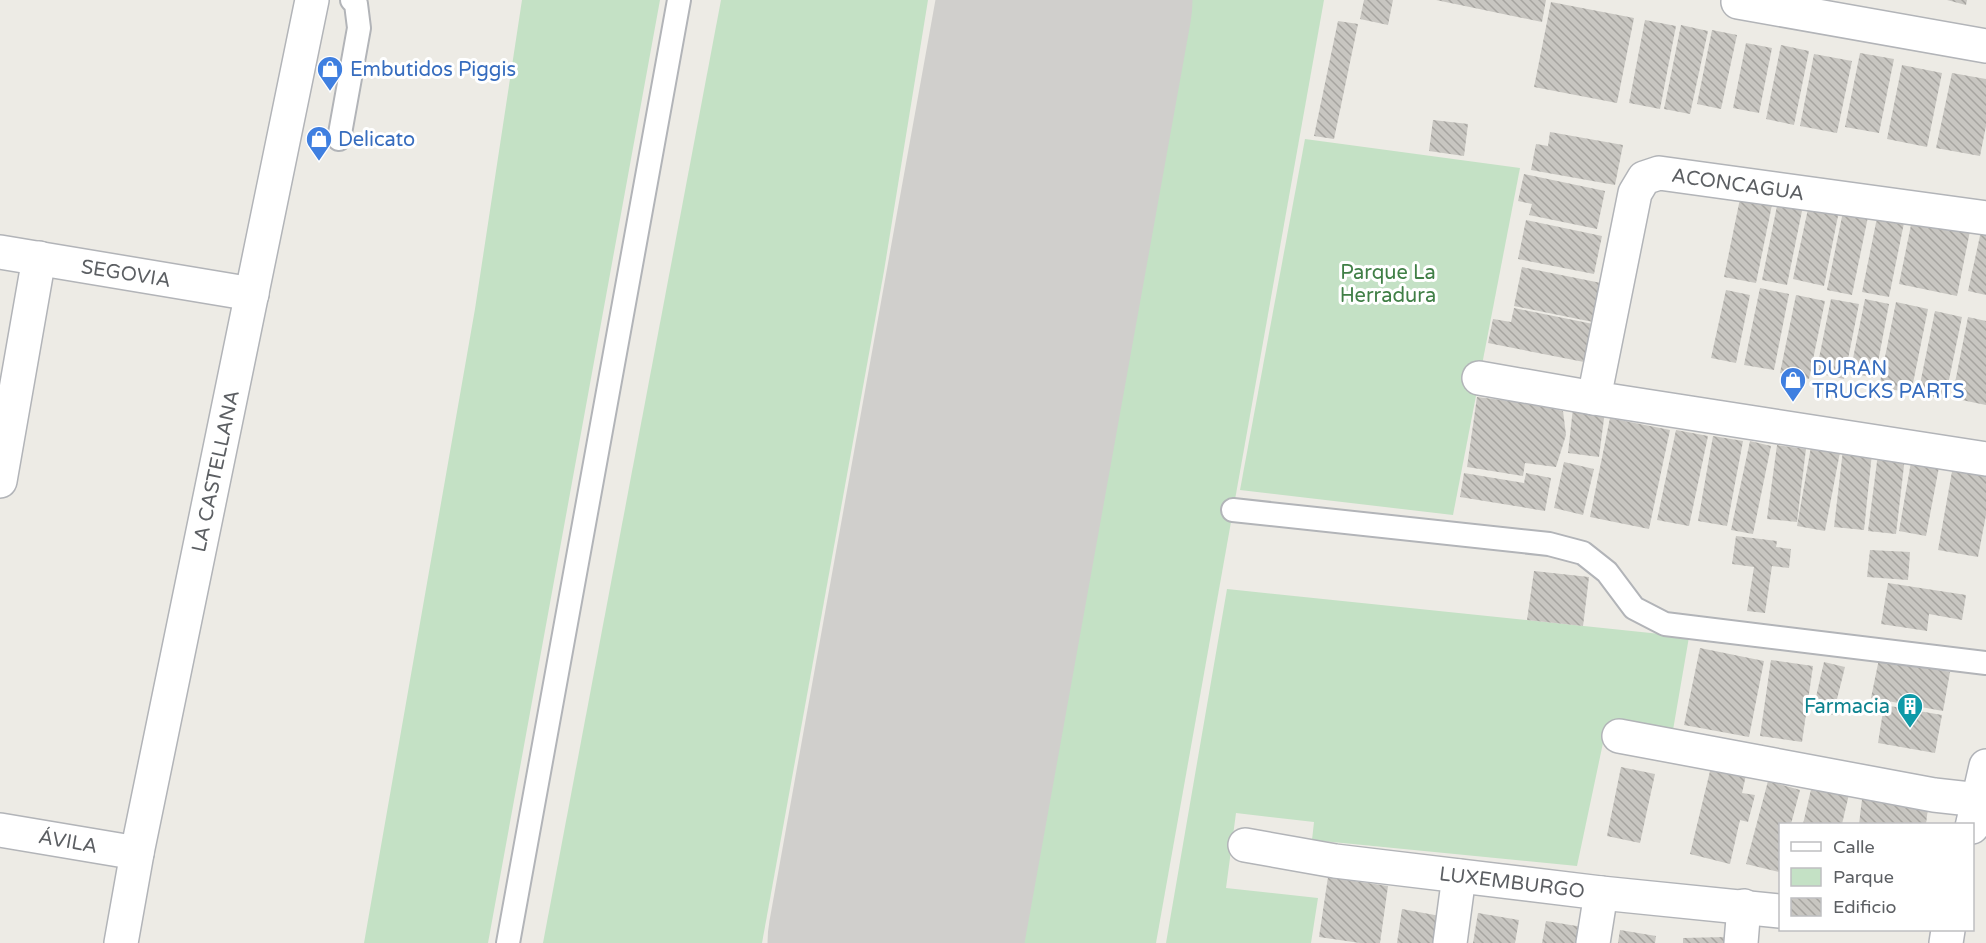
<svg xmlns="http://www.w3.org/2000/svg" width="1986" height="943" font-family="'Varela Round',sans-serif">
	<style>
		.green { fill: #c4e1c5 }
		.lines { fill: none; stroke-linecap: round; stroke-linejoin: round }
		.runway { stroke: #d0cfcc; stroke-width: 255 }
		.building { fill: url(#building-back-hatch) }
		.service-casing { stroke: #b2b4b8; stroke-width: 26 }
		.minor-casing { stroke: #b2b4b8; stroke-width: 36 }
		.secondary-casing { stroke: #b1b3b8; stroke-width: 36 }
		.service { stroke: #fff; stroke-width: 22 }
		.minor { stroke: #fff; stroke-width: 33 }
		.secondary { stroke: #fff; stroke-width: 33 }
		.labels { text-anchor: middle; stroke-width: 6; stroke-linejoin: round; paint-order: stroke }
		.shop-label { font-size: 20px; fill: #366cbe; stroke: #fff; text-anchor: start }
		.street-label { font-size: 20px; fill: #5c5f63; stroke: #fff }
		.park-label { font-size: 20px; fill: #407f46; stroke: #fff }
		.culture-label { font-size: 20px; fill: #0d838f; stroke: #fff; text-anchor: end }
	</style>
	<defs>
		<pattern id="building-back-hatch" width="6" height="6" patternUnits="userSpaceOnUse" patternTransform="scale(1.5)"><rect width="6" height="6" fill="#c8c6c1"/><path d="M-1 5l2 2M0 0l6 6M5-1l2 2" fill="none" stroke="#a6a4a0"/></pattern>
	</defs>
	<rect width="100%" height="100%" fill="#edebe5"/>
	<!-- green -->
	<g class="green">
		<path d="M522,0H660L488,943H364L475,309Z"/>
		<path d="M721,0H928L884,271L762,943H543Z"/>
		<path d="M1180,0H1324L1156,943H1010Z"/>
		<path d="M1305,139L1520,168L1453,515L1240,490Z"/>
		<path d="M1227,589L1689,637L1673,730L1607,724L1577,866L1312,840L1314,822L1236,813L1226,888L1318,898L1311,943H1166Z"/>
	</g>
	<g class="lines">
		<!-- runway -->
		<path class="runway" d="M895,943L1065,0"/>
	</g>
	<!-- building -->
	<g class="building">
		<path d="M1364,0H1393L1388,25L1360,19Z"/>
		<path d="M1436,0H1546L1542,22Z"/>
		<path d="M1947,0H1967L1966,5Z"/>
		<path d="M1551,2L1634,18L1617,103L1534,87Z"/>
		<path d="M1645,20L1676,26L1660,109L1629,103Z"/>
		<path d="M1338,21L1358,24L1334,139L1314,136Z"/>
		<path d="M1681,25L1708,31L1690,114L1664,109Z"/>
		<path d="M1712,30L1737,35L1721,109L1697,104Z"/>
		<path d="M1746,43L1772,48L1759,113L1733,108Z"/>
		<path d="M1781,45L1809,51L1794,125L1766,119Z"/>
		<path d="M1860,53L1894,59L1879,133L1845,127Z"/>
		<path d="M1814,54L1852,61L1837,133L1800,126Z"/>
		<path d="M1902,65L1942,73L1927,147L1887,139Z"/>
		<path d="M1952,73L1986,79V126L1980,156L1936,148Z"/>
		<path d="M1433,120L1468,124L1464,156L1429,151Z"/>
		<path d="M1550,132L1623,145L1615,185L1531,170L1536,144L1548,146Z"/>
		<path d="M1524,174L1605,191L1597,229L1529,215L1532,204L1518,201Z"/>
		<path d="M1742,189L1774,195L1756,283L1724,277Z"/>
		<path d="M1811,195L1841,201L1824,286L1793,279Z"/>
		<path d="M1779,196L1804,201L1787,285L1762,280Z"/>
		<path d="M1845,202L1870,207L1852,295L1827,290Z"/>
		<path d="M1879,208L1906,213L1889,297L1862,292Z"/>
		<path d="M1913,215L1971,226L1957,296L1899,284Z"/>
		<path d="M1526,220L1602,236L1594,274L1518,259Z"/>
		<path d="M1981,231L1986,232V295L1968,291Z"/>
		<path d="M1522,267L1601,283L1593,322L1514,306Z"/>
		<path d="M1760,288L1789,294L1774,370L1744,365Z"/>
		<path d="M1726,290L1750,295L1736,363L1711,358Z"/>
		<path d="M1796,295L1825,301L1809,379L1780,373Z"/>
		<path d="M1831,299L1859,304L1844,379L1816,373Z"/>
		<path d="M1865,299L1889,304L1875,378L1850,373Z"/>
		<path d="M1896,302L1928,309L1911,393L1879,387Z"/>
		<path d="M1514,308L1593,324L1584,362L1488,343L1493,319L1511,322Z"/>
		<path d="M1935,311L1962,317L1945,399L1918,394Z"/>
		<path d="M1968,317L1986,321V405L1952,398Z"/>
		<path d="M1477,397L1527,403L1563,411L1566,435L1556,467L1525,463L1523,476L1467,467Z"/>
		<path d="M1573,408L1605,411L1599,457L1568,453Z"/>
		<path d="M1610,418L1670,430L1649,529L1590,517Z"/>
		<path d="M1676,430L1708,436L1689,526L1657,520Z"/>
		<path d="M1713,436L1743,441L1727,526L1698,521Z"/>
		<path d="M1750,441L1771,446L1753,534L1731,530Z"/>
		<path d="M1777,445L1806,449L1797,522L1767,519Z"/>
		<path d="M1811,447L1840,452L1825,531L1797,526Z"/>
		<path d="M1843,450L1872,453L1864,530L1834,527Z"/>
		<path d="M1878,454L1905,457L1896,534L1868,531Z"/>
		<path d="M1564,462L1594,469L1583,515L1554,508Z"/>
		<path d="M1911,462L1939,467L1926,536L1899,531Z"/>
		<path d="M1953,466L1986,472V515L1978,557L1938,550Z"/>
		<path d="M1464,473L1524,483L1526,473L1551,478L1545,511L1460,497Z"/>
		<path d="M1736,536L1777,541L1776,547L1791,549L1789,568L1772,566L1765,613L1747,611L1754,567L1732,564Z"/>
		<path d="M1870,550L1910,552L1908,580L1867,577Z"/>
		<path d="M1534,571L1589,577L1583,626L1527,620Z"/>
		<path d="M1888,583L1966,595L1962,620L1929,614L1927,631L1881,624Z"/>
		<path d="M1700,648L1764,661L1749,737L1684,725Z"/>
		<path d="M1879,659L1950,672L1943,711L1871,698Z"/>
		<path d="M1771,660L1813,666L1802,742L1760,736Z"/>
		<path d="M1824,662L1845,667L1833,715L1813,710Z"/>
		<path d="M1884,705L1942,715L1935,753L1878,743Z"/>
		<path d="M1621,767L1655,774L1640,843L1607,836Z"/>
		<path d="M1711,767L1746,775L1742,793L1755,795L1748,822L1740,820L1730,864L1690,854Z"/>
		<path d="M1768,781L1800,790L1791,824H1780V864L1779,872L1746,864Z"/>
		<path d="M1813,781L1850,790L1842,824H1803Z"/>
		<path d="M1863,791L1929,800L1926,824H1859Z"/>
		<path d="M1328,877L1388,886L1380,943H1360L1319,937Z"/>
		<path d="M1402,909L1451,918L1447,943H1397Z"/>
		<path d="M1478,913L1519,920L1515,943H1473Z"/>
		<path d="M1546,921L1589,928L1587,943H1542Z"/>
		<path d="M1620,930L1656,936L1655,943H1618Z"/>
		<path d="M1726,937V943H1683V938Z"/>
	</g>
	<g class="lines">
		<!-- service casing -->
		<g class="service-casing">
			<g id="service">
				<path d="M339,139L359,28L356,4L352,0"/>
				<path d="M1233,510L1549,544L1583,553L1607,572L1634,608L1665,624L1986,663"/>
				<path d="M508,943L679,0"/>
			</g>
		</g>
		<!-- minor casing -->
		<g class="minor-casing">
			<g id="minor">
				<path d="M1738,2L1986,46"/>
				<path d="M1986,218L1659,173L1644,178L1635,193L1594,398L1986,459"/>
				<path d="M0,252L252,294"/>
				<path d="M1479,378L1594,398"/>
				<path d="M0,481L39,258"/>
				<path d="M1619,736L1934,795L1979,800"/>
				<path d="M0,830L137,853"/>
				<path d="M1245,845L1335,861L1601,893L1780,911"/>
				<path d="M121,943L137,853L312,0"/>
				<path d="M1450,943L1459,876"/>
				<path d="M1593,943L1601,893"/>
				<path d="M1741,943L1744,906"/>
			</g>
		</g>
		<!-- secondary casing -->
		<g class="secondary-casing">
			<g id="secondary">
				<path d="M1972,827L1986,766"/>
				<path d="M1946,943L1948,930"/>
			</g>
		</g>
		<!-- service -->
		<use href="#service" class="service"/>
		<!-- minor -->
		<use href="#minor" class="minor"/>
		<!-- secondary -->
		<use href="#secondary" class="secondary"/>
	</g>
	<!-- icons -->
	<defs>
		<g id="shop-pin" transform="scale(1.35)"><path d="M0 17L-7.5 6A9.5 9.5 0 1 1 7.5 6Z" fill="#3f7fe0" stroke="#fff"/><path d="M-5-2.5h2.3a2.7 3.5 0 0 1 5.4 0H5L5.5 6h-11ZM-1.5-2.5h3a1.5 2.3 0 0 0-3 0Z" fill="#fff"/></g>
		<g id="building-pin" transform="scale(1.35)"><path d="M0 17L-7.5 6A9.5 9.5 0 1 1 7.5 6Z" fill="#0f9aa8" stroke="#fff"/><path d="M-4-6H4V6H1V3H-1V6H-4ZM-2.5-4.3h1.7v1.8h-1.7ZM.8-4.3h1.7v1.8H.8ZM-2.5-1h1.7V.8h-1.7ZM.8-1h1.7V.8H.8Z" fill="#fff"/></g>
	</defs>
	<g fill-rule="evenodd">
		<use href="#shop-pin" x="330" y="69"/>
		<use href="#shop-pin" x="319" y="139"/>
		<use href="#shop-pin" x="1793" y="380"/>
		<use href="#building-pin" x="1910" y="706"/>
	</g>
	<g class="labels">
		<!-- shop labels -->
		<g class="shop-label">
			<text x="350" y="76">Embutidos Piggis</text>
			<text x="338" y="146">Delicato</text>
			<text x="1812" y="375">DURAN<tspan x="1812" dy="23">TRUCKS PARTS</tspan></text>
		</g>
		<!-- street labels -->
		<g class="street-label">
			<text transform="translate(1738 184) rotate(8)" y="7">ACONCAGUA</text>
			<text transform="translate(126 273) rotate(9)" y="7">SEGOVIA</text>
			<text transform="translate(215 471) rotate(-78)" y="7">LA CASTELLANA</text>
			<text transform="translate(68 841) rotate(10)" y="7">ÁVILA</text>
			<text transform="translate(1512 882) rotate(7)" y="7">LUXEMBURGO</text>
		</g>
		<!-- park labels -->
		<g class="park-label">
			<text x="1388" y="279">Parque La<tspan x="1388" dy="23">Herradura</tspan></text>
		</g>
		<!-- culture labels -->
		<g class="culture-label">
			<text x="1890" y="713">Farmacia</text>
		</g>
	</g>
	<!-- legend -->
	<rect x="1779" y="823" width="195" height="108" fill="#ffffff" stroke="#bebfc1" stroke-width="1.5"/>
	<rect x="1791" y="842" width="30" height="9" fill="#ffffff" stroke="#bebfc1" stroke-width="1.5"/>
	<text x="1833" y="853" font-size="18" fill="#5c5f63">Calle</text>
	<rect x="1791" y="868" width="30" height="18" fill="#c4e1c5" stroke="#bebfc1" stroke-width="1.5"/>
	<text x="1833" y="883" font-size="18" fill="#5c5f63">Parque</text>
	<rect x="1791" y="898" width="30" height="18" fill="url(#building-back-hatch)" stroke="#bebfc1" stroke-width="1.5"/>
	<text x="1833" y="913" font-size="18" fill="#5c5f63">Edificio</text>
</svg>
